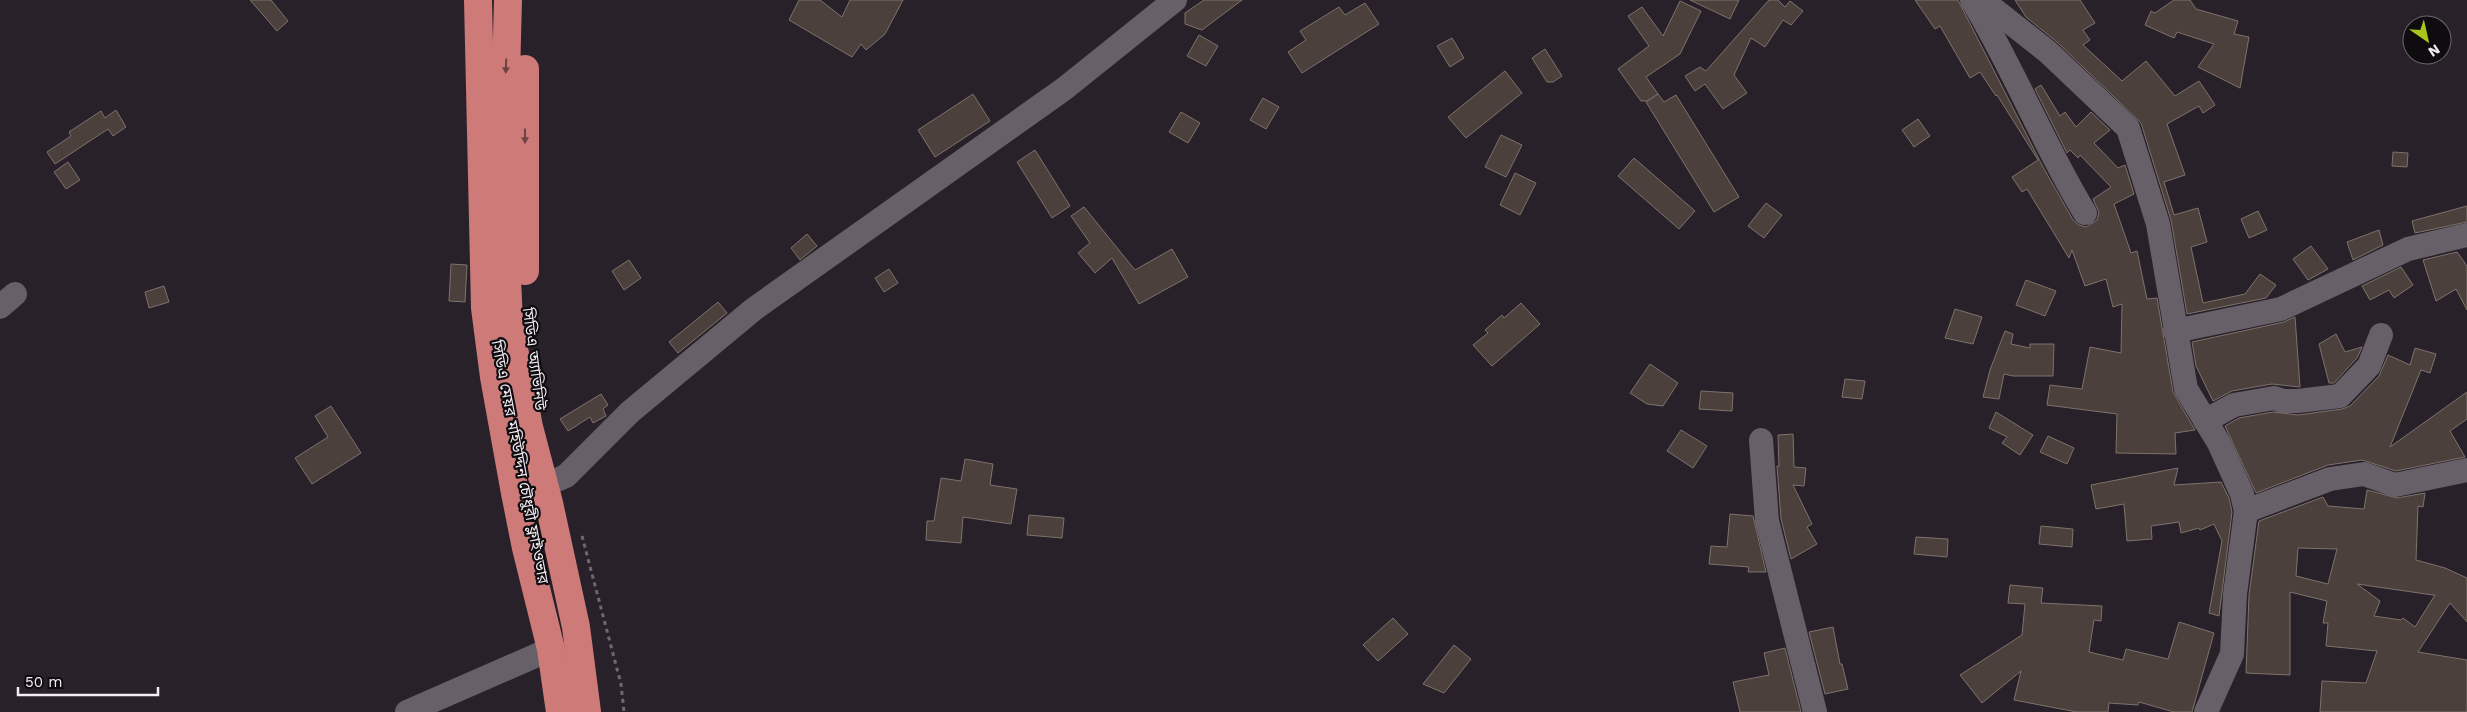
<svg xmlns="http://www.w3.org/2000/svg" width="2467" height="712" font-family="'Work Sans','Noto Sans Bengali',sans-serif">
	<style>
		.building { fill: #4b403b; stroke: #7f726d; fill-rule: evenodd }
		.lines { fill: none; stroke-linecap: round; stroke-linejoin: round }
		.path { stroke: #6e6870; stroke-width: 3; stroke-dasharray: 4 4; stroke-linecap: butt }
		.minor { stroke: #686069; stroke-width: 24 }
		.highway { stroke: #ce7a79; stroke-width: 28 }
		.oneway { fill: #6e4344 }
		.labels { text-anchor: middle; stroke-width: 4.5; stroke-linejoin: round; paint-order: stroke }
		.street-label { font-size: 15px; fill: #f2edf3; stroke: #0f0c10 }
	</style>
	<rect width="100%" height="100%" fill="#28212a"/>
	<!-- building -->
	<g class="building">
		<path d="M250,0H271L288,21L277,31Z"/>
		<path d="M799,0H820L842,17L850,0H903L885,34L866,50L861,44L852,57L789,20Z"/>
		<path d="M1204,0H1242L1202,30L1185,24V13Z"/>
		<path d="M1690,0H1739L1730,19Z"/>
		<path d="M1769,0H1778L1785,7L1790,1L1803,11L1791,25L1783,20L1765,47L1751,38L1734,75L1747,93L1723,109L1705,84L1695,91L1685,76L1700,67L1706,71Z"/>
		<path d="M1915,0H1958L2043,167L2073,220L2079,225L2086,227L2097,220L2099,212L2093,199L2111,187L2080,155L2078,158L2070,150L2067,153L2035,89L2041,85L2060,116L2065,112L2076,127L2091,112L2110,130L2094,143L2118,168L2125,165L2134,194L2114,204L2131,253L2137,251L2147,299L2157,298L2173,392L2195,430L2175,433L2176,454L2116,453L2117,414L2047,405L2050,385L2082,389L2090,347L2121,353L2122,304L2113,307L2106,279L2085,286L2072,250L2069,258L2027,189L2022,192L2012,177L2038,160L1997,95L1996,96L1980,72L1970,78L1940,26L1935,29Z"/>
		<path d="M2015,0H2080L2095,23L2083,30L2090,40L2083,45L2122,81L2146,61L2175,96L2199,81L2215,105L2203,113L2199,106L2167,124L2185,175L2164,182L2174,215L2198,208L2207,242L2191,247L2203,303L2245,294L2260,274L2276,285L2266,298L2187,314L2171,220L2141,123L2057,42L2026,17Z"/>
		<path d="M2174,0H2190L2196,9L2238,21L2234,34L2249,37L2240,88L2198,67L2214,44L2177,32L2174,38L2145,25L2151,11L2155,13Z"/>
		<path d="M1680,1L1701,11L1680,54L1646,77L1658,94L1647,101H1641L1618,69L1649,46L1628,16L1642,7L1663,36Z"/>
		<path d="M1365,3L1379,24L1302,73L1288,52L1306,40L1300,31L1339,7L1345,15Z"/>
		<path d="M1199,35L1218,46L1206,66L1187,56Z"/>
		<path d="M1452,38L1464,58L1450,67L1437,46Z"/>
		<path d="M1545,49L1562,76L1553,82H1547L1532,58Z"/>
		<path d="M1505,71L1522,93L1466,138L1448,117Z"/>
		<path d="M973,94L990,121L935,157L918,130Z"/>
		<path d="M1658,94L1664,102L1676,95L1739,197L1714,212L1646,102Z"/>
		<path d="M1263,98L1279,107L1266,129L1250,120Z"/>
		<path d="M116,110L126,127L113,136L108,129L55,164L47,152L71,136L69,132L101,111L105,118Z"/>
		<path d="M1181,112L1200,123L1188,143L1169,132Z"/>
		<path d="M1918,119L1930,136L1914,147L1902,130Z"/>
		<path d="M1501,135L1522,145L1506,177L1485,167Z"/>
		<path d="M1035,150L1070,206L1052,218L1017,162Z"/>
		<path d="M2393,152L2408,153L2407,167L2392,166Z"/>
		<path d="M1634,158L1695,211L1679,229L1618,176Z"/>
		<path d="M68,162L80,180L66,189L54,172Z"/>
		<path d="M1515,173L1536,183L1520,215L1500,205Z"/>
		<path d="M1766,203L1782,215L1764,238L1748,226Z"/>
		<path d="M2467,206V222L2415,233L2412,221Z"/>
		<path d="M1084,207L1135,270L1172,249L1188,277L1139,304L1112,258L1095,273L1078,253L1090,243L1071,216Z"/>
		<path d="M2258,211L2267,230L2249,238L2241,219Z"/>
		<path d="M2379,230L2383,245L2353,260L2347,242Z"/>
		<path d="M807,234L817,246L800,260L791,248Z"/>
		<path d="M2311,246L2328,269L2308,280L2293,259Z"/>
		<path d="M2457,252L2467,266V310L2456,289L2436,301L2423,260Z"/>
		<path d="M629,260L641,278L624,290L612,271Z"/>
		<path d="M451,264L467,265L465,302L449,301Z"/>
		<path d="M2401,267L2413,285L2394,298L2389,290L2370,300L2362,286Z"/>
		<path d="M889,269L898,283L884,292L875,278Z"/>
		<path d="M2026,280L2056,291L2045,316L2016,305Z"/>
		<path d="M164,286L169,302L149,308L145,292Z"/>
		<path d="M718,302L727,313L678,353L669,342Z"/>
		<path d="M1521,303L1540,324L1492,366L1473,345L1488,333L1485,330L1502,315L1504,318Z"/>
		<path d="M1955,309L1982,317L1973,344L1945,338Z"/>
		<path d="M2295,317L2300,387L2272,384L2232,391L2213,401L2196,366L2192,342L2284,322Z"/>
		<path d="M2005,331L2013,334L2011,344L2030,348V344H2054L2053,376H2013L2004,374L1999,399L1983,397L1990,370Z"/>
		<path d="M2336,334L2345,352L2362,347L2357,358L2334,383H2329L2319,344Z"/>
		<path d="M2415,348L2436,354L2430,373L2421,370L2390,447L2467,392V419L2450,431L2465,457L2396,471L2362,460L2328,465L2256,493L2225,426L2239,418L2273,412L2298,415L2342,409L2350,406L2379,376L2388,355L2410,365Z"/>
		<path d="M1650,364L1678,383L1663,406L1647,404L1630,393Z"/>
		<path d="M1845,379L1865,381L1862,399L1842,397Z"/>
		<path d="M1701,391L1733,393L1732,411L1699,409Z"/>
		<path d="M601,394L608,405L603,409L606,416L593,423L590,417L568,431L560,419Z"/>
		<path d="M331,406L361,453L312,484L295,458L328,437L315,416Z"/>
		<path d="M1996,412L2033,435L2020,455L2002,443L2007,437L1989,428Z"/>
		<path d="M1681,430L1707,446L1693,468L1667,451Z"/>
		<path d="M1793,434L1794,467L1806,468L1804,486L1793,485L1812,524L1807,527L1817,544L1791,559L1781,519L1777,466H1779L1778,435Z"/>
		<path d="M2048,436L2074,448L2067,464L2040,452Z"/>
		<path d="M965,459L993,464L990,485L1017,489L1011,524L963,517L961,543L926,540L927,521H934L941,478L961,481Z"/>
		<path d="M2178,468L2174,485L2221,482L2229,498L2232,512L2219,616L2209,613L2222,541L2214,524L2200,530L2199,528L2181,533L2179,522L2151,526L2152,539L2127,541L2124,504L2096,509L2091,485Z"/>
		<path d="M2367,490L2397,498L2425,493L2423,507L2418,506L2416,560L2445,568L2467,578V622L2450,603L2418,652L2467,660V712H2320L2322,681L2366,683L2377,651L2326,646L2328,623H2323L2327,601L2290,592V675L2246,673L2249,595L2259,521L2323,497L2328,506L2364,509ZM2298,548L2337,549L2328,584L2296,576ZM2357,584L2433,595H2435L2415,627L2403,618L2401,620L2374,616L2380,601Z"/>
		<path d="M1730,514L1753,516L1766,572H1748L1749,567L1709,564L1711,546L1727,547Z"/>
		<path d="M1029,515L1064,518L1062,538L1027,535Z"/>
		<path d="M2041,526L2073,529L2072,547L2039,544Z"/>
		<path d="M1916,537L1948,539L1947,557L1914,554Z"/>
		<path d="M2010,585L2043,588L2041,603L2102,606L2101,621L2094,620L2089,652L2123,660L2126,649L2168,659L2179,622L2214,633L2192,712H2174L2139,702L2138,705L2109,703L2108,712H2077L2014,700L2021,671L1982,703L1960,675L2022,635L2025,604L2008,603Z"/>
		<path d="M1393,618L1408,634L1378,661L1363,645Z"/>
		<path d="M1833,627L1840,664H1842L1848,689L1825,694L1809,632Z"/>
		<path d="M1454,645L1471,659L1444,693L1423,684Z"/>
		<path d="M1785,648L1801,712H1740L1733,682L1769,675L1764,653Z"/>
	</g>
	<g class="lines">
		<!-- path -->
		<g class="path">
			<path d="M533,313L536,334"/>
			<path d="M582,536L621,684L624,712"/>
		</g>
		<!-- minor -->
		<g class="minor">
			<path d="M1972,0C2014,69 2043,144 2085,213"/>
			<path d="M1982,0L2048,52L2128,128L2158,224L2186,389L2219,443L2242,494L2246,511L2235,594L2232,654L2206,712"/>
			<path d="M0,307L15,294"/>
			<path d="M2175,331L2281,309L2408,249L2467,235"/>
			<path d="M2205,421L2234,405L2274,398L2283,401H2298L2340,396L2369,366L2381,335"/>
			<path d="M1761,440L1767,521L1815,712"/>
			<path d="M552,482L566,476L630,412L754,309L1064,89L1175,0"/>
			<path d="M2246,511L2330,479L2364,474L2395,485L2467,470"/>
			<path d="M407,712L551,649"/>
		</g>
		<!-- highway -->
		<g class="highway">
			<path d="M478,0L485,308L494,377L515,493L526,548L551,649L560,712"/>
			<path d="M508,0L503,191L509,322L529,427L549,503L576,627L587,712"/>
			<path d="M525,69V271"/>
		</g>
	</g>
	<!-- one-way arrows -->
	<defs><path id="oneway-solid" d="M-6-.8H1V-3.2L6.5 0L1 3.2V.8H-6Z" transform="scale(1.25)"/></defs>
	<g class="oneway">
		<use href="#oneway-solid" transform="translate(506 66) rotate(92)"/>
		<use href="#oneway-solid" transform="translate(525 136) rotate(90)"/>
	</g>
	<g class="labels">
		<!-- street labels -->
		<g class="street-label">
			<text transform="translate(534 359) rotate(83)" y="5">সিডিএ অ্যাভিনিউ</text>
			<text transform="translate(520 462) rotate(79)" y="5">সিডিএ মেয়র মহিউদ্দিন চৌধুরী ফ্লাইওভার</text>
		</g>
	</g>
	<!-- north arrow -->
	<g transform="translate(2427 40) rotate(146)"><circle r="24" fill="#0f0c10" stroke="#6a666b"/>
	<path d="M0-4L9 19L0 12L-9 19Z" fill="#a9c71a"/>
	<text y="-8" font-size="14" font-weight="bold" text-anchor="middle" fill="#f2edf3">N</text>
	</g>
	<!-- scale -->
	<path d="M18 687v8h140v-8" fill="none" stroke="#f2edf3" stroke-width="2.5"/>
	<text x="25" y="687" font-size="15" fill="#f2edf3" stroke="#0f0c10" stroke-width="4" paint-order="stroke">50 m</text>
</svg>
